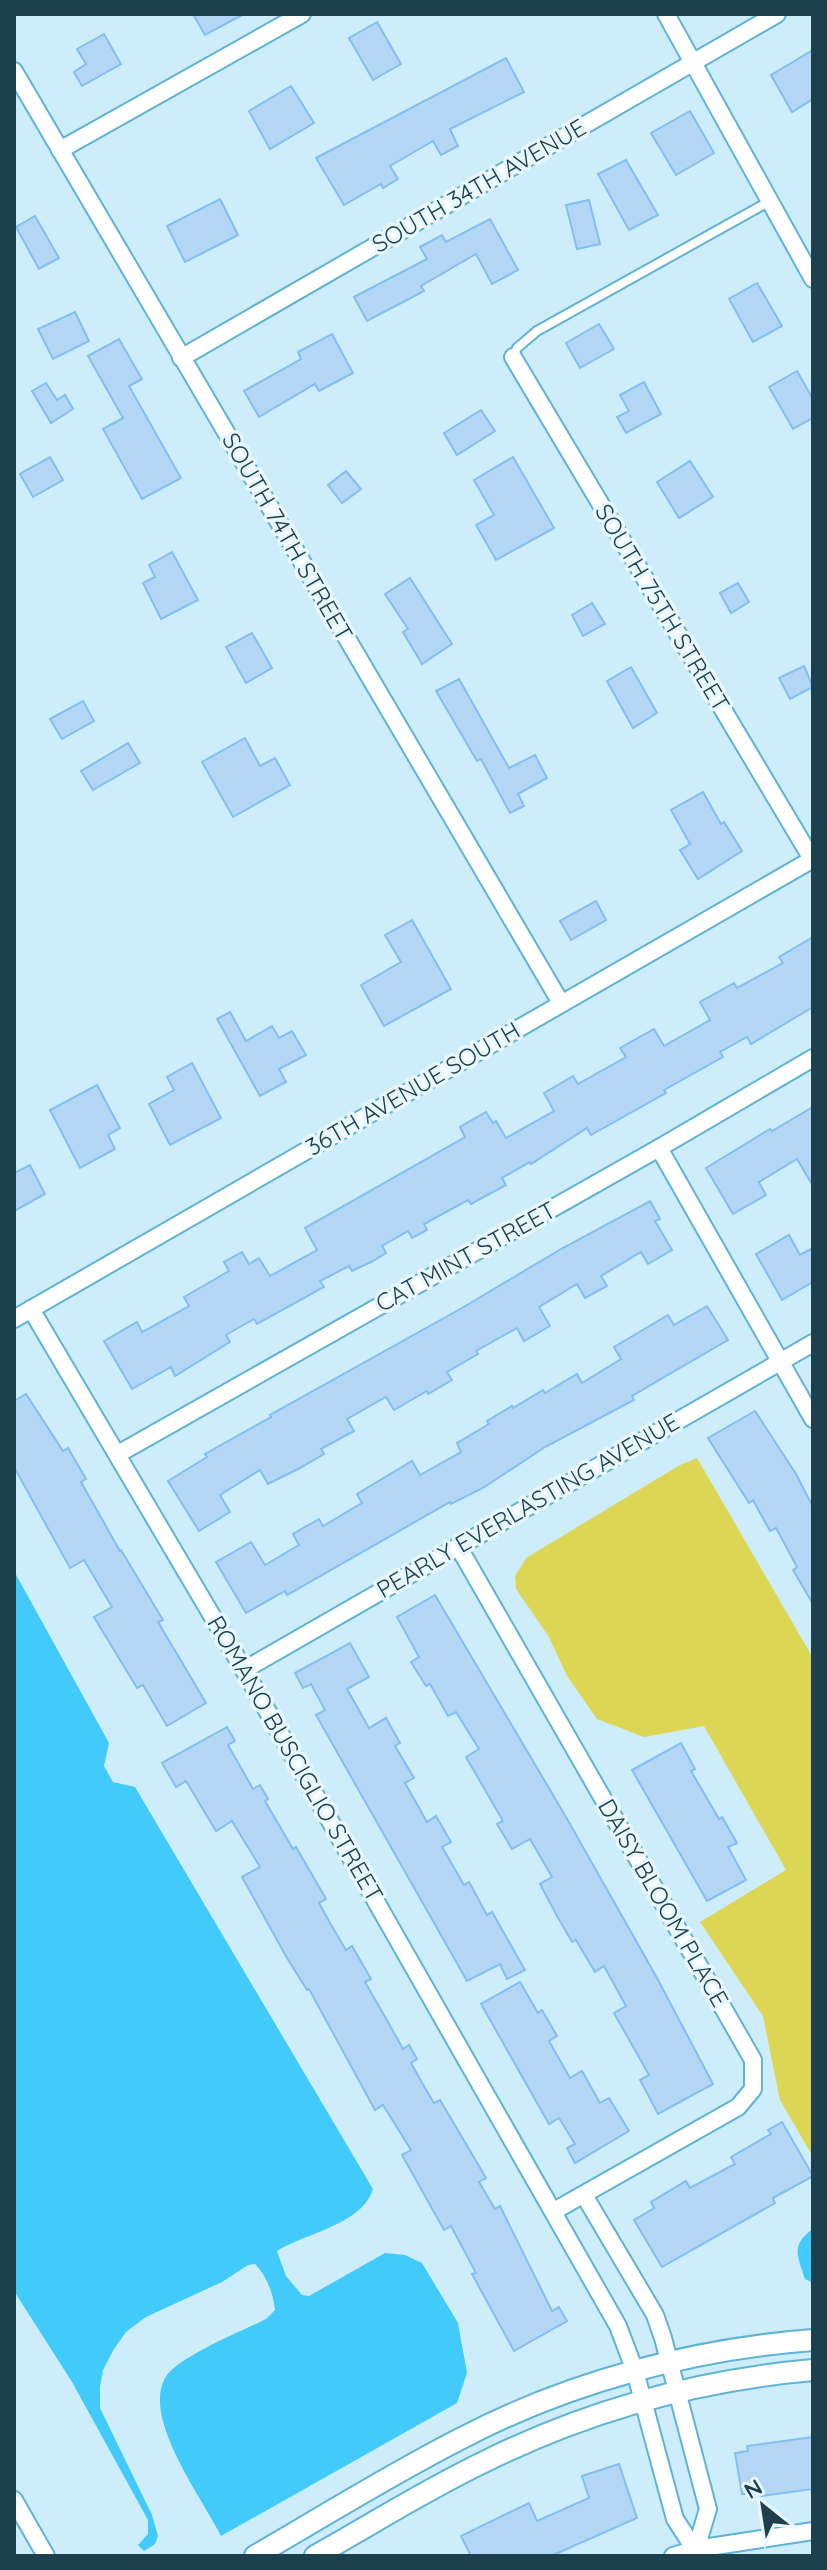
<svg xmlns="http://www.w3.org/2000/svg" width="827" height="2570" font-family="Quicksand,sans-serif">
	<style>
		.green { fill: #ddd554 }
		.water { fill: #42cbfa }
		.building { fill: #b3d6f5; stroke: #83bef0; stroke-width: 2 }
		.lines { fill: none; stroke-linecap: round; stroke-linejoin: round }
		.service-casing { stroke: #5fb3d4; stroke-width: 12 }
		.minor-casing { stroke: #5fb3d4; stroke-width: 20 }
		.tertiary-casing { stroke: #5fb3d4; stroke-width: 24 }
		.service { stroke: #fff; stroke-width: 8 }
		.minor { stroke: #fff; stroke-width: 16 }
		.tertiary { stroke: #fff; stroke-width: 20 }
		.labels { text-anchor: middle; stroke-width: 7; stroke-linejoin: round; paint-order: stroke }
		.street-label { font-size: 24px; fill: #1c404e; stroke: #e8f7fe }
	</style>
	<rect width="100%" height="100%" fill="#cdedfb"/>
	<!-- green -->
	<path class="green" d="M697,1458L813,1658V2157L780,2100L763,2016L700,1922L786,1870L704,1726L644,1737L597,1719L567,1676L549,1637L516,1589L515,1576L526,1558L680,1465Z"/>
	<!-- water -->
	<g class="water">
		<path d="M14,1571L109,1743L104,1766L113,1782L135,1787L373,2189C362,2225 305,2233 277,2251L286,2276L302,2295L309,2296L385,2253L405,2255L422,2263L458,2323L467,2373L457,2403L221,2536C203,2499 142,2419 165,2378C177,2357 242,2331 266,2319L275,2310C273,2293 267,2276 255,2264L248,2265L222,2282L146,2317L126,2332L114,2349L103,2370L100,2387V2408L152,2515L158,2536L155,2544L144,2551L138,2545L148,2534V2520L72,2382L14,2291Z"/>
		<path d="M813,2229V2283L805,2279C797,2255 791,2244 813,2229Z"/>
	</g>
	<!-- building -->
	<g class="building">
		<path d="M193,14H244L205,35Z"/>
		<path d="M377,22L401,64L373,80L349,38Z"/>
		<path d="M104,34L121,64L82,86L74,72L86,64L77,49Z"/>
		<path d="M813,50V99L792,112L771,75Z"/>
		<path d="M506,58L524,92L450,129L458,146L441,155L433,141L390,166L398,179L383,188L381,184L344,205L316,158Z"/>
		<path d="M291,86L314,123L270,149L249,111Z"/>
		<path d="M690,111L714,153L676,175L651,133Z"/>
		<path d="M626,160L658,215L629,230L598,174Z"/>
		<path d="M220,199L238,235L185,262L167,226Z"/>
		<path d="M589,200L600,244L577,249L566,205Z"/>
		<path d="M35,216L59,258L39,269L16,227Z"/>
		<path d="M490,219L518,270L492,284L476,254L421,286L424,291L367,321L354,297L427,259L420,247L442,235L446,242Z"/>
		<path d="M757,283L782,326L753,342L729,299Z"/>
		<path d="M75,312L89,341L53,359L38,329Z"/>
		<path d="M599,324L614,349L580,368L566,343Z"/>
		<path d="M332,334L353,373L319,391L315,384L259,417L244,391L301,359L298,352Z"/>
		<path d="M119,339L142,379L129,386L181,478L142,499L103,429L123,418L88,356Z"/>
		<path d="M797,371L813,399V418L793,429L769,387Z"/>
		<path d="M644,382L661,414L626,433L617,417L629,411L620,395Z"/>
		<path d="M46,383L57,400L65,395L73,409L51,423L32,391Z"/>
		<path d="M481,410L495,431L457,455L444,433Z"/>
		<path d="M50,457L63,480L33,497L20,474Z"/>
		<path d="M513,457L554,528L496,560L476,525L494,515L474,480Z"/>
		<path d="M690,461L713,497L679,518L657,482Z"/>
		<path d="M346,471L361,489L342,503L328,485Z"/>
		<path d="M172,552L198,600L161,619L143,583L155,577L149,565Z"/>
		<path d="M410,578L452,644L422,664L403,632L408,629L385,594Z"/>
		<path d="M738,583L749,602L731,613L720,593Z"/>
		<path d="M592,603L605,624L583,636L572,615Z"/>
		<path d="M252,633L272,668L246,683L226,647Z"/>
		<path d="M804,666L813,687L790,699L779,678Z"/>
		<path d="M631,667L657,713L633,728L607,681Z"/>
		<path d="M459,679L509,768L535,755L547,778L518,794L524,806L510,813L481,759L477,761L436,691Z"/>
		<path d="M83,701L94,721L62,739L50,719Z"/>
		<path d="M245,738L260,766L275,758L290,785L233,817L202,762Z"/>
		<path d="M128,743L140,763L93,790L81,771Z"/>
		<path d="M703,792L721,824L724,822L742,851L698,879L680,850L690,844L671,810Z"/>
		<path d="M596,901L606,920L571,940L560,921Z"/>
		<path d="M412,920L451,989L384,1026L361,985L401,962L385,935Z"/>
		<path d="M813,937V1007L751,1044L747,1037L720,1052L723,1057L664,1090L666,1093L591,1135L587,1128L531,1164L530,1162L502,1178L506,1185L471,1204L468,1200L424,1224L427,1230L412,1238L408,1231L382,1246L386,1253L373,1261L352,1271L349,1266L320,1281L324,1287L257,1324L254,1319L226,1335L230,1342L175,1376L171,1367L132,1389L104,1341L137,1322L142,1332L189,1306L184,1297L229,1271L224,1262L242,1252L249,1264L259,1258L270,1276L317,1250L305,1228L465,1137L460,1127L486,1112L493,1123L496,1121L506,1138L554,1111L544,1093L573,1076L578,1084L626,1057L620,1048L654,1029L664,1046L710,1020L700,1002L734,983L737,988L783,963L779,957Z"/>
		<path d="M230,1012L246,1041L272,1026L279,1038L292,1031L306,1055L279,1069L286,1082L260,1096L217,1019Z"/>
		<path d="M192,1063L221,1118L170,1145L149,1104L174,1090L167,1077Z"/>
		<path d="M97,1085L120,1128L108,1135L115,1149L80,1168L50,1110Z"/>
		<path d="M813,1107V1186L797,1159L759,1182L766,1195L733,1214L706,1168L770,1129L772,1131Z"/>
		<path d="M30,1165L45,1194L14,1211V1173Z"/>
		<path d="M650,1201L660,1219L655,1221L672,1250L648,1264L641,1252L601,1276L607,1286L585,1298L577,1284L539,1307L550,1326L524,1341L517,1328L476,1351L478,1354L447,1372L452,1380L428,1394L427,1391L394,1410L386,1397L347,1419L354,1431L321,1449L324,1454L300,1468L268,1484L260,1470L220,1495L230,1512L199,1531L168,1481L207,1457L205,1454L271,1417L270,1415L462,1308L561,1249Z"/>
		<path d="M789,1235L800,1255L813,1248V1282L782,1300L756,1254Z"/>
		<path d="M707,1306L728,1340L632,1396L634,1400L545,1447L483,1488L451,1504L450,1502L287,1595L285,1591L246,1613L216,1562L251,1542L265,1565L299,1545L293,1534L319,1519L323,1526L362,1503L357,1494L412,1461L420,1475L461,1452L457,1443L489,1424L487,1421L512,1406L513,1408L543,1390L545,1393L577,1374L582,1383L621,1359L614,1347L668,1315L674,1325Z"/>
		<path d="M26,1394L63,1451L68,1448L86,1479L81,1482L120,1551L121,1550L163,1620L158,1622L206,1703L167,1726L143,1685L137,1688L94,1617L112,1607L84,1560L70,1568L14,1467V1401Z"/>
		<path d="M755,1411L796,1474L813,1507V1604L793,1570L797,1567L776,1528L770,1531L753,1500L749,1503L708,1438Z"/>
		<path d="M435,1595L566,1817L657,1978L713,2084L658,2114L640,2080L649,2075L614,2013L626,2006L604,1966L595,1972L576,1940L572,1942L557,1916L540,1884L552,1877L530,1839L512,1849L497,1824L503,1821L466,1757L479,1749L456,1712L448,1716L430,1684L426,1686L411,1662L419,1657L397,1617Z"/>
		<path d="M350,1643L369,1677L347,1689L369,1728L386,1718L400,1743L395,1746L414,1778L405,1783L427,1822L436,1816L451,1842L442,1847L464,1885L469,1882L487,1915L492,1912L525,1970L507,1979L500,1964L467,1981L316,1715L325,1710L311,1684L303,1688L295,1673Z"/>
		<path d="M227,1727L235,1741L228,1745L253,1789L260,1785L268,1799L265,1801L293,1849L296,1847L326,1899L319,1903L330,1923L346,1950L352,1946L371,1979L365,1982L388,2022L403,2049L409,2045L417,2059L411,2063L425,2088L434,2103L440,2100L456,2127L486,2178L479,2182L495,2209L500,2206L552,2311L559,2307L567,2321L514,2351L472,2274L476,2273L451,2226L444,2230L402,2155L411,2150L383,2105L375,2110L309,1989L307,1990L287,1958L242,1877L260,1867L232,1821L216,1831L186,1781L176,1787L162,1763Z"/>
		<path d="M681,1743L695,1769L691,1771L719,1819L722,1817L737,1843L728,1847L746,1880L707,1901L632,1770Z"/>
		<path d="M520,1982L538,2013L542,2010L557,2036L549,2041L570,2078L582,2071L600,2103L609,2098L629,2131L575,2163L567,2148L575,2144L559,2118L549,2124L481,2004Z"/>
		<path d="M782,2122L813,2176L773,2198L775,2203L662,2267L634,2220L654,2208L651,2202L686,2181L690,2188L735,2164L731,2157L771,2134L768,2130Z"/>
		<path d="M813,2437V2489L748,2498V2494H742L735,2453L748,2451L747,2446Z"/>
		<path d="M619,2464L637,2518L551,2556H471L461,2536L529,2503L537,2521L589,2498L582,2476Z"/>
	</g>
	<g class="lines">
		<!-- service casing -->
		<g class="service-casing">
			<path id="service" d="M513,357L517,348L537,331L770,201"/>
		</g>
		<!-- minor casing -->
		<g class="minor-casing">
			<g id="minor">
				<path d="M666,14L813,279"/>
				<path d="M14,71L561,1003"/>
				<path d="M60,150L302,14"/>
				<path d="M513,357L812,859"/>
				<path d="M181,358L777,14"/>
				<path d="M659,1148L813,1419"/>
				<path d="M31,1309L244,1670L618,2326L635,2371L675,2519L699,2556"/>
				<path d="M14,1319L813,859"/>
				<path d="M118,1454L659,1148L813,1058"/>
				<path d="M458,1546L753,2060V2089L738,2107L554,2211"/>
				<path d="M244,1670L813,1343"/>
				<path d="M584,2195L655,2315L663,2338L708,2509L696,2549"/>
				<path d="M14,2500L46,2556"/>
				<path d="M673,2556L696,2549L813,2531"/>
			</g>
		</g>
		<!-- tertiary casing -->
		<g class="tertiary-casing">
			<g id="tertiary">
				<path d="M255,2556C324,2516 391,2474 462,2438C569,2382 693,2349 813,2340"/>
				<path d="M315,2556C372,2524 427,2489 486,2461C589,2410 699,2380 813,2370"/>
			</g>
		</g>
		<!-- service -->
		<use href="#service" class="service"/>
		<!-- minor -->
		<use href="#minor" class="minor"/>
		<!-- tertiary -->
		<use href="#tertiary" class="tertiary"/>
	</g>
	<g class="labels">
		<!-- street labels -->
		<g class="street-label">
			<text transform="translate(479 186) rotate(-30)" y="8">SOUTH 34TH AVENUE</text>
			<text transform="translate(287 537) rotate(60)" y="8">SOUTH 74TH STREET</text>
			<text transform="translate(662 608) rotate(59)" y="8">SOUTH 75TH STREET</text>
			<text transform="translate(413 1089) rotate(-30)" y="8">36TH AVENUE SOUTH</text>
			<text transform="translate(466 1257) rotate(-29)" y="8">CAT MINT STREET</text>
			<text transform="translate(528 1506) rotate(-30)" y="8">PEARLY EVERLASTING AVENUE</text>
			<text transform="translate(295 1759) rotate(60)" y="8">ROMANO BUSCIGLIO STREET</text>
			<text transform="translate(663 1903) rotate(60)" y="8">DAISY BLOOM PLACE</text>
		</g>
	</g>
	<!-- border -->
	<rect width="827" height="2570" fill="none" stroke="#1c404e" stroke-width="32"/>
	<!-- north arrow -->
	<g transform="translate(763 2506) rotate(330)" stroke="#e8f7fe" stroke-width="6" paint-order="stroke">
	<path d="M0-6L14 30L0 20L-14 30Z" fill="#1c404e"/>
	<text y="-12" font-size="22" font-weight="bold" text-anchor="middle" fill="#1c404e">N</text>
	</g>
</svg>
